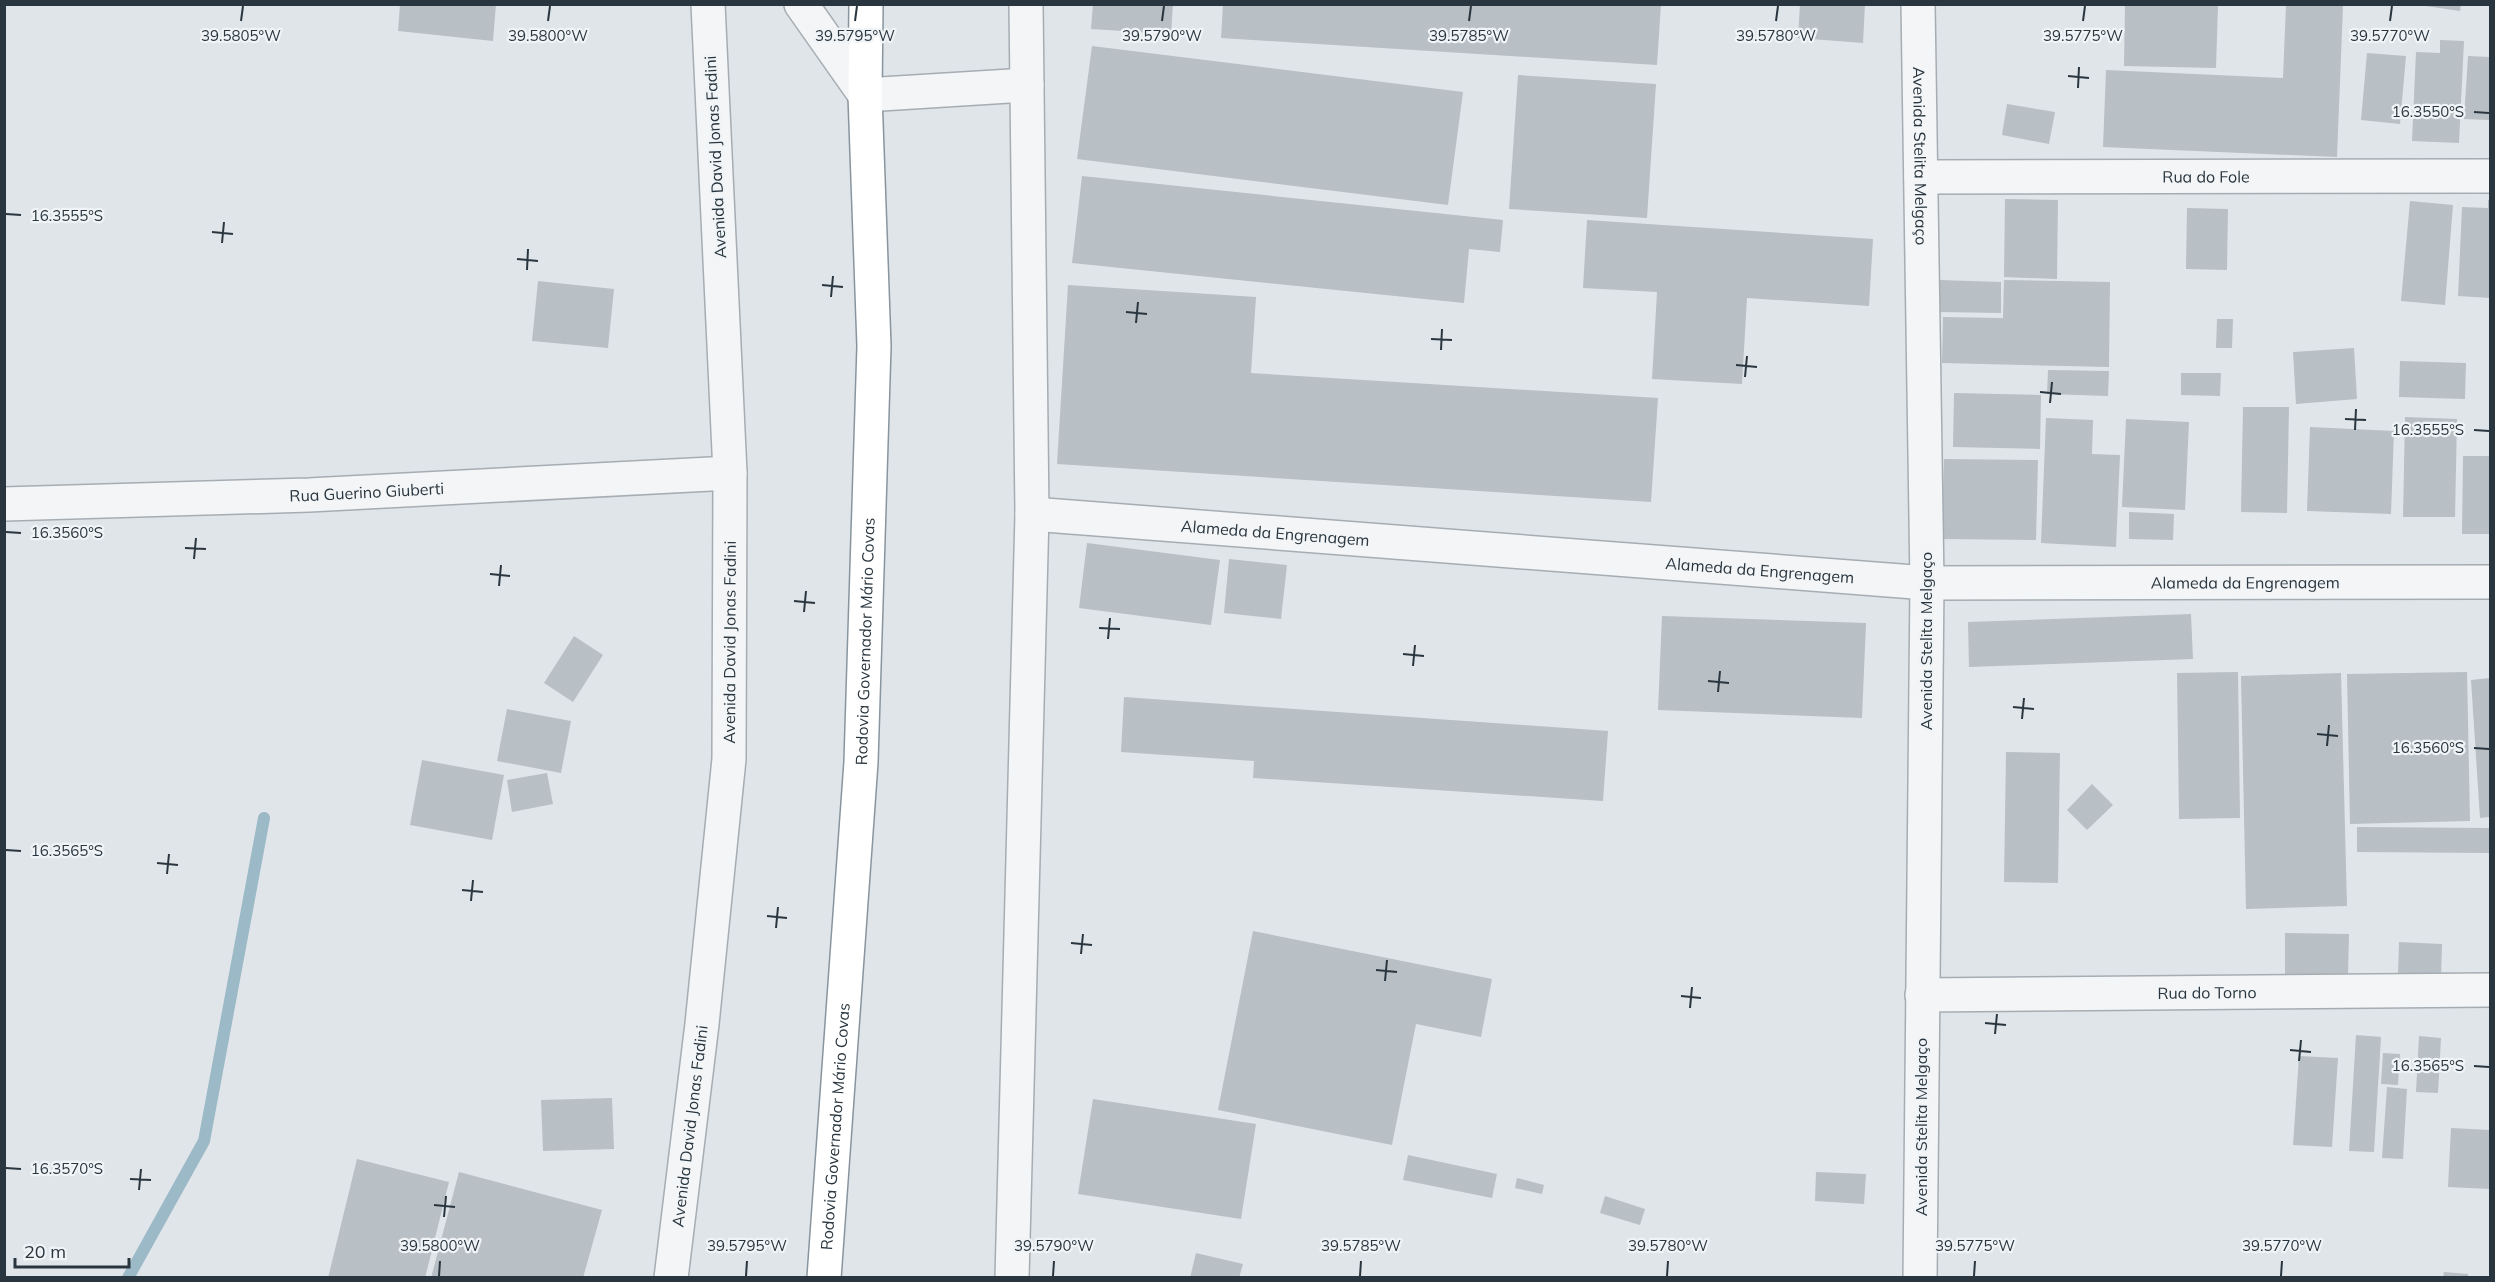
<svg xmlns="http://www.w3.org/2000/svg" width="2495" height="1282" font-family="Mulish,sans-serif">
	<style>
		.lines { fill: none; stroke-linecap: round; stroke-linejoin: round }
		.stream { stroke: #9cb9c7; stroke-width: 12 }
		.building { fill: #b8bfc5 }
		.minor-casing { stroke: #a5adb3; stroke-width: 36 }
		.highway-casing { stroke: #88959f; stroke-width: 36 }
		.minor { stroke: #f3f5f7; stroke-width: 33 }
		.highway { stroke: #fff; stroke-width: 33 }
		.ticks { fill: none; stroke: #29363f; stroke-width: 2 }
		.labels { text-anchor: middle; stroke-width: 4.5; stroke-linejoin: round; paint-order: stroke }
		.street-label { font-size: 16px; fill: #29363f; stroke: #f0f4f6 }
		.ticks-label { font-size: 15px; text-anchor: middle; fill: #29363f; stroke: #f0f4f6; stroke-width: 4.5; stroke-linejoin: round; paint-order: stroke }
	</style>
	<rect width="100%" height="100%" fill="#e0e5e9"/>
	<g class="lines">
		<!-- stream -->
		<path class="stream" d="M128,1278L204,1141L264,818"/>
	</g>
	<!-- building -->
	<g class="building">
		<path d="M400,4H496L493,41L398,31Z"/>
		<path d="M1093,4H1173L1171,34L1091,29Z"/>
		<path d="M1223,4H1661L1657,65L1221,38Z"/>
		<path d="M1800,4H1865L1863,43L1798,38Z"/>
		<path d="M2125,4L2218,6L2216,68L2124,66Z"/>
		<path d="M2286,4L2343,6L2337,157L2103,147L2106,70L2283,78Z"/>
		<path d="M2412,4H2461L2460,11Z"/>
		<path d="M2440,40L2464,41L2459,143L2412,141L2416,52L2440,53Z"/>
		<path d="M1092,46L1463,92L1448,205L1077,159Z"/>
		<path d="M2367,53L2406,56L2400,124L2361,120Z"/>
		<path d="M2468,56L2490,57L2489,120L2464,119Z"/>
		<path d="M1518,75L1656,84L1647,218L1509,209Z"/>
		<path d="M2007,104L2055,112L2049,144L2002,135Z"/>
		<path d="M1082,176L1503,220L1500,252L1469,249L1464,303L1072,263Z"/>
		<path d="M2005,199L2058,200L2057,279L2004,277Z"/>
		<path d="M2488,200H2490V298L2458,296L2462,207L2488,208Z"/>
		<path d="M2410,201L2453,205L2445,305L2401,301Z"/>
		<path d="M2187,208L2228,209L2227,270L2186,269Z"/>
		<path d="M1587,220L1873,239L1869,306L1747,298L1742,384L1652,379L1657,292L1583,288Z"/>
		<path d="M1939,280L2001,282V313L1938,312Z"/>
		<path d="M2004,280L2110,282L2109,367L1942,363L1943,317L2003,318Z"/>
		<path d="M538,281L614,289L608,348L532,341Z"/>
		<path d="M1068,285L1256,297L1251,373L1658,398L1651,502L1057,464Z"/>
		<path d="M2217,319H2233L2232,348H2216Z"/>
		<path d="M2354,348L2357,399L2296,404L2293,352Z"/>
		<path d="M2400,361L2466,363L2465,399L2399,397Z"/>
		<path d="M2048,370L2109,371L2108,396L2047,394Z"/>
		<path d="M2181,373H2221L2220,396L2181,395Z"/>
		<path d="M1954,393L2041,395L2040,449L1953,447Z"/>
		<path d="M2243,407H2289L2287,513L2241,512Z"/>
		<path d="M2405,417L2457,419L2455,517H2403Z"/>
		<path d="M2046,418L2093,420L2092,454L2120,455L2116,547L2041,543Z"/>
		<path d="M2126,419L2189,422L2185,510L2122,507Z"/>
		<path d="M2310,427L2394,431L2391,514L2307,511Z"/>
		<path d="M2463,456H2490V534H2462Z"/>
		<path d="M1944,459L2038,460L2036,540L1942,539Z"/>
		<path d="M2129,512L2174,514L2173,540L2129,539Z"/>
		<path d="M1087,543L1220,560L1211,625L1079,608Z"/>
		<path d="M1229,559L1287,565L1281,619L1224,613Z"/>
		<path d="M2191,614L2193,659L1969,667L1968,622Z"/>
		<path d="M1662,616L1866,623L1862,718L1658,710Z"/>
		<path d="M574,636L603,655L573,702L544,683Z"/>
		<path d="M2238,672L2240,818L2179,819L2177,673Z"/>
		<path d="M2467,672L2470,821L2350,824L2347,674Z"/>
		<path d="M2341,673L2347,906L2246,909L2241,676Z"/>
		<path d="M2490,678V817L2480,818L2471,680Z"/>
		<path d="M1124,697L1608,731L1603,801L1253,778L1254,761L1121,752Z"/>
		<path d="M507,709L571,721L561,773L497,761Z"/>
		<path d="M2006,752L2060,753L2058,883L2004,882Z"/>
		<path d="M422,760L504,775L492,840L410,825Z"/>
		<path d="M547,773L553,804L512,812L507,780Z"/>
		<path d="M2092,784L2113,805L2087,830L2067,810Z"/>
		<path d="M2357,827L2490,828V853L2357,852Z"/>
		<path d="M1253,931L1492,979L1481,1037L1416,1024L1392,1145L1218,1110Z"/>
		<path d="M2285,933L2349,934L2348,975L2285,974Z"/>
		<path d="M2399,942L2442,944L2441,978L2398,975Z"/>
		<path d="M2356,1035L2381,1037L2374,1152L2349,1151Z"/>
		<path d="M2419,1036L2441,1038L2438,1093L2416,1092Z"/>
		<path d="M2383,1053L2400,1054L2398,1085L2381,1084Z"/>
		<path d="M2299,1056L2338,1058L2332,1147L2293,1145Z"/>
		<path d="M2387,1087L2407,1089L2403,1159L2382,1158Z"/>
		<path d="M612,1098L614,1149L543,1151L541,1100Z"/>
		<path d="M1093,1099L1256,1124L1241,1219L1078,1194Z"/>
		<path d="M2451,1128L2490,1130V1189L2448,1187Z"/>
		<path d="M1408,1155L1497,1174L1492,1198L1403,1180Z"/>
		<path d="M357,1159L449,1182L425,1278H328Z"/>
		<path d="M459,1172L602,1210L583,1278H431Z"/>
		<path d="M1816,1172L1866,1174L1864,1204L1815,1201Z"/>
		<path d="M1517,1178L1544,1185L1542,1194L1515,1188Z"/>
		<path d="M1605,1196L1645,1209L1640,1225L1600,1213Z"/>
		<path d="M1196,1253L1243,1264L1239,1278H1190Z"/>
		<path d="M2444,1272L2468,1274V1278H2443Z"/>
	</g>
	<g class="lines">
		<!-- minor casing -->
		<g class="minor-casing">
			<g id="minor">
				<path d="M801,4L865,95L1027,85"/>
				<path id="s1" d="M1918,4L1927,583L1920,1278"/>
				<path id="s2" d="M1921,177L2490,176"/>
				<path id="s3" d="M4,504L309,495L730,473"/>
				<path id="s4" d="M1032,514L1927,583L2490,582"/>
				<path id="s5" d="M1922,995L2490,990"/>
				<path id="s6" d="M671,1278L702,1024L729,759L730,473L708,4"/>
				<path d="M1012,1278L1032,514L1026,4"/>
			</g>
		</g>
		<!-- highway casing -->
		<g class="highway-casing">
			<g id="highway">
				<path id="s7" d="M824,1278L861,762L874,346L865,95L866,4"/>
			</g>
		</g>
		<!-- minor -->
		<use href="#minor" class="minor"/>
		<!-- highway -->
		<use href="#highway" class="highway"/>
	</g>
	<!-- ticks -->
	<path class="ticks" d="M241,21L243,6M548,21L550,6M855,21L857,6M1162,21L1164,6M1469,21L1471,6M1776,21L1778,6M2083,21L2085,6M2390,21L2392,6M2068,76L2089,78M2078,88L2079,67M2474,112L2489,113M6,214L21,215M212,232L233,234M222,243L224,222M517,259L538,261M527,270L528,249M822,285L843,287M831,297L833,276M1126,312L1147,314M1136,323L1138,302M1431,339L1452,340M1441,350L1442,329M1736,365L1757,367M1745,377L1747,356M2040,392L2061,394M2050,403L2052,382M2345,419L2366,420M2355,430L2356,409M2474,430L2489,431M6,532L21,533M185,548L206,549M194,559L196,538M490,574L510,576M499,586L501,565M794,601L815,603M804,612L806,591M1099,628L1120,629M1108,639L1110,618M1403,654L1424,656M1413,666L1415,645M1708,681L1729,683M1718,692L1720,671M2013,707L2034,709M2022,719L2024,698M2317,734L2338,736M2327,746L2329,725M2474,748L2489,749M6,850L21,851M157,863L178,865M167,874L169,854M462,890L483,892M471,901L473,880M767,916L787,918M776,928L778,907M1071,943L1092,945M1081,954L1083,934M1376,970L1397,972M1385,981L1387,960M1681,996L1701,998M1690,1008L1692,987M1985,1023L2006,1025M1995,1034L1997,1014M2290,1050L2311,1052M2299,1061L2301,1040M2474,1066L2489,1067M6,1168L21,1169M130,1179L151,1180M139,1190L141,1169M434,1205L455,1207M444,1217L446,1196M439,1276L440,1261M746,1276L747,1261M1053,1276L1054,1261M1360,1276L1361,1261M1667,1276L1668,1261M1974,1276L1975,1261M2281,1276L2282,1261"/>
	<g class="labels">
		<!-- street labels -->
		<g class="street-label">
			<text dy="6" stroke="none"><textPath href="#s1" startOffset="152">Avenida Stelita Melgaço</textPath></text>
			<text transform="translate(715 157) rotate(-93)" y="6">Avenida David Jonas Fadini</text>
			<text dy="6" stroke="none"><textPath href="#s2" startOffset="285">Rua do Fole</textPath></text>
			<text dy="6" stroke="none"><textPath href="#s3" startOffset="363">Rua Guerino Giuberti</textPath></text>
			<text dy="6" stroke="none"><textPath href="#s4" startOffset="244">Alameda da Engrenagem</textPath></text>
			<text dy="6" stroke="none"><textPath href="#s4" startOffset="730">Alameda da Engrenagem</textPath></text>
			<text dy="6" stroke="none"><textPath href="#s4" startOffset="1216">Alameda da Engrenagem</textPath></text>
			<text transform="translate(1926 641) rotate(-90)" y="6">Avenida Stelita Melgaço</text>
			<text dy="6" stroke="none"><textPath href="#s6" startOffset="639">Avenida David Jonas Fadini</textPath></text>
			<text dy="6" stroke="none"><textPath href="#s7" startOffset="638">Rodovia Governador Mário Covas</textPath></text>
			<text dy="6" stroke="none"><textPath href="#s5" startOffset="285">Rua do Torno</textPath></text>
			<text dy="6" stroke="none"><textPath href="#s6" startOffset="153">Avenida David Jonas Fadini</textPath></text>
			<text dy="6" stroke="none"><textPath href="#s7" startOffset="152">Rodovia Governador Mário Covas</textPath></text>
			<text transform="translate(1921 1127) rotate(-90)" y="6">Avenida Stelita Melgaço</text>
		</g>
	</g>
	<g class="ticks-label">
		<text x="241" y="41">39.5805°W</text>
		<text x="548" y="41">39.5800°W</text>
		<text x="855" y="41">39.5795°W</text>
		<text x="1162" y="41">39.5790°W</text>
		<text x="1469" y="41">39.5785°W</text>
		<text x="1776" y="41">39.5780°W</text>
		<text x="2083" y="41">39.5775°W</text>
		<text x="2390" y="41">39.5770°W</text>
		<text x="2428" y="117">16.3550°S</text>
		<text x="67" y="221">16.3555°S</text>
		<text x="2428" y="435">16.3555°S</text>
		<text x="67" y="538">16.3560°S</text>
		<text x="2428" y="753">16.3560°S</text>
		<text x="67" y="856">16.3565°S</text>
		<text x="2428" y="1071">16.3565°S</text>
		<text x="67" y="1174">16.3570°S</text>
		<text x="440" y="1251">39.5800°W</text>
		<text x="747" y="1251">39.5795°W</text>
		<text x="1054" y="1251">39.5790°W</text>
		<text x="1361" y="1251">39.5785°W</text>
		<text x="1668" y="1251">39.5780°W</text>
		<text x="1975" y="1251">39.5775°W</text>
		<text x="2282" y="1251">39.5770°W</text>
	</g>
	<!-- border -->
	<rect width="2495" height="1282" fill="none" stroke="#29363f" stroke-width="12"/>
	<!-- scale -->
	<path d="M15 1258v9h114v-9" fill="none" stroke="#29363f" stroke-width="3"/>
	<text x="24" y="1258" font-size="18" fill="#29363f" stroke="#f0f4f6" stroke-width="4.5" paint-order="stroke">20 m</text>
</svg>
